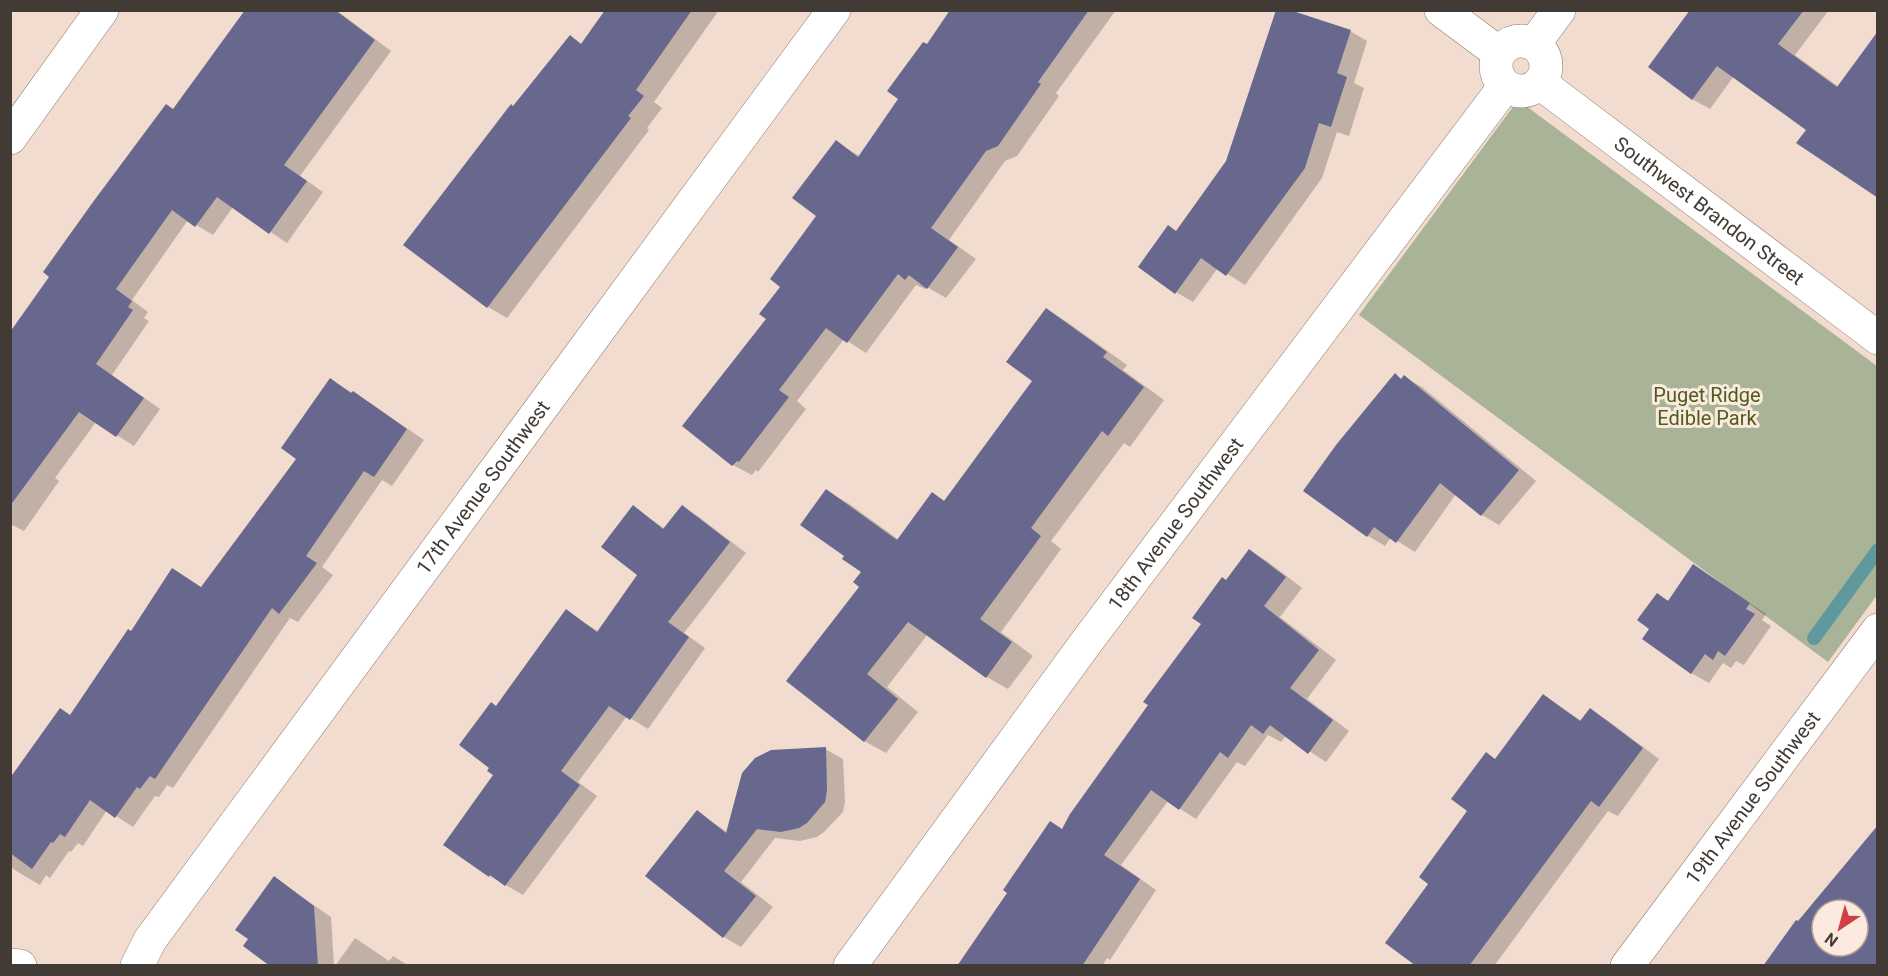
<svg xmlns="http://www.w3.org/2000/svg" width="1888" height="976" font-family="Roboto,sans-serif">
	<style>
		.green { fill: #a9b397 }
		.shadow { fill: #0003 }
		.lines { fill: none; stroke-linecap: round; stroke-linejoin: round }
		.stream { stroke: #5f999d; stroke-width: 14 }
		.building { fill: #68688f; fill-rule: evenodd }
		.minor-casing { stroke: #8d796d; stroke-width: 34 }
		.minor { stroke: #fff; stroke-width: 33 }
		.labels { text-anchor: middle; stroke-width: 6; stroke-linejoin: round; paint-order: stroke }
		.street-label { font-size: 20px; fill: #423a34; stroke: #fceadf }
		.park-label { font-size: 20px; fill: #4b5d1e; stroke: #fceadf }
	</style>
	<rect width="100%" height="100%" fill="#f2dccf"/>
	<!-- green -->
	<path class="green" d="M1518,100L1877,366V595L1828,662L1359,315Z"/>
	<!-- shadow -->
	<g class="shadow">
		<path d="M247,10H336L391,51L300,176L323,192L287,243L233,207L213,235L188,220L132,300L148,312L144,318L149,321L112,375L160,409L134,446L96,422L55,478L59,481L24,531L10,524V334Z"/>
		<path d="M607,10H719L654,102L662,108L647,128L649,130L507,318L488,307L514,107L570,37L582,44Z"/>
		<path d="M951,10H1116L1056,93L1059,96L1017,156L1005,161L949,240L976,259L946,298L927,287L925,289L916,285L866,353L844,339L797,401L806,409L758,472L756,470L752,475L733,465L768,319L818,215L836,142L861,157L900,98L927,46Z"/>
		<path d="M1692,10H1829L1795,55L1839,87L1808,130L1734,76L1710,109L1692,99Z"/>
		<path d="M1350,31L1367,41L1354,83L1364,88L1349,136L1337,132L1322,178L1245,285L1218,268L1193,302L1176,292V232Z"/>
		<path d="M1046,309L1067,322L1127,365L1123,370L1164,400L1130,447L1124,443L1051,541L1061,549L1001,632L1033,656L1008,689L987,677L928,634L887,687L918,712L886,753L864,741L861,586L863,572L846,556L826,491L848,503L899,540L933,494L945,501L1034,380Z"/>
		<path d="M1395,375L1402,380L1404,377L1422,387L1536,481L1499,525L1482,515L1456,494L1415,552L1391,537L1385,546L1368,536L1305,490Z"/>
		<path d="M330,380L370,403L424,440L392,486L382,480L322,567L333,575L298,622L290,618L173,788L167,785L159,797L155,796L133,827L107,810L83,846L78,843L71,852L69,851L50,878L46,875L40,885L23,875L10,867V781L71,716L131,633L202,588L298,458Z"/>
		<path d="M634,507L665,529L682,507L699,517L746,553L684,633L705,648L648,729L627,716L578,782L597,796L523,895L490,876L445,845L495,775L497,707L566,611L599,632L639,575Z"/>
		<path d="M1250,551L1267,561L1302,588L1280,617L1336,660L1307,699L1349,731L1326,762L1286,736L1281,742L1268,735L1245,766L1237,762L1196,819L1168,801L1121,865L1156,890L1110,960L1107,958L1102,966H959L1063,831L1150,705L1203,624L1227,582Z"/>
		<path d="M1694,566L1766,614L1762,620L1771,626L1744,665L1736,661L1731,668L1723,663L1709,683L1691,673L1651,628L1657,595L1669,601Z"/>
		<path d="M1543,696L1582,721L1590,710L1607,720L1659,759L1618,816L1608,811L1494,966H1415L1430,883L1496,760Z"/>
		<path d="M825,749L843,759L845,802L843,812L824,832L817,837L800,841L775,838L741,882L773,907L741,947L724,937L697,812L727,832Z"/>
		<path d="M274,878L331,917L334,966H288Z"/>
		<path d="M355,938L389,961L393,956L409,966H335Z"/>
	</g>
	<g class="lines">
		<!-- stream -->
		<path class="stream" d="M1814,638L1878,550"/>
	</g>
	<!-- building -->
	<g class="building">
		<path d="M245,10H335L375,40L284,165L307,181L269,234L217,197L195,227L172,210L116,289L132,301L128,307L133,310L96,364L144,398L116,437L79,412L10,506V332L49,277L43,272L93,202L166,104L173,109Z"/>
		<path d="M605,10H692L636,90L644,96L628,116L631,118L487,308L403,245L511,104L513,106L570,35L581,44Z"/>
		<path d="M950,10H1089L1038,82L1041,84L998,146L986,151L931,228L958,247L936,277L927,289L909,275L905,280L898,274L847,343L826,328L779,390L789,397L739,462L737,461L732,466L682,426L766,319L759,314L780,287L770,279L816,216L792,198L836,140L858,157L898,99L887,91L923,42L927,44Z"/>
		<path d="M1276,10H1290L1351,30L1337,73L1347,77L1331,127L1319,123L1305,168L1226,276L1201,258L1175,294L1138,267L1168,225L1176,231L1226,161Z"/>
		<path d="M1690,10H1804L1778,44L1837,87L1878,31V198L1796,143L1806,130L1717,66L1692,100L1648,67Z"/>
		<path d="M1046,308L1107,352L1103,357L1144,387L1108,436L1102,431L1031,528L1041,536L980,619L1012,642L986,678L908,622L867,674L898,699L864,742L786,681L859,587L853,582L861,572L842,559L844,556L800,525L826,489L897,540L932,492L944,501L1032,381L1006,362Z"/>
		<path d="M1395,373L1401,379L1404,375L1519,470L1481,516L1440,483L1396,543L1374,527L1367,537L1303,491L1336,445Z"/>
		<path d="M330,378L351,393L353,391L407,429L374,477L364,471L306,556L317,563L279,614L272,608L155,779L150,776L140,789L137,787L115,818L90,800L65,837L60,834L53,843L51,842L32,869L10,853V778L60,708L70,715L128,629L131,631L172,568L201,587L296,459L281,448Z"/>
		<path d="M633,505L663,529L682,505L730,542L668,622L689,637L630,720L609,706L561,771L580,785L505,886L490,875L489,877L443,845L493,775L487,771L489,768L459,745L491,702L496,706L566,609L597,632L637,575L601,547Z"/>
		<path d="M1249,549L1286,577L1264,606L1319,650L1290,688L1333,720L1308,754L1270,725L1263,734L1251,725L1228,758L1220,752L1179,810L1151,790L1104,855L1140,879L1082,966H957L1007,893L1003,890L1050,821L1062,829L1070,814L1148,705L1143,702L1201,624L1192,618L1222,577L1226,580Z"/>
		<path d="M1693,564L1750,603L1746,609L1755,614L1725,656L1718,651L1713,660L1705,654L1691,674L1642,639L1649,629L1637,620L1657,593L1668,601Z"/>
		<path d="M1543,694L1580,721L1590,708L1643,748L1599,807L1591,801L1469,966H1416L1385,943L1428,884L1419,877L1467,811L1451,799L1486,752L1495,759Z"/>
		<path d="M826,747L827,791L825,802L807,823L799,828L781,832L757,829L724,871L756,896L723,938L645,876L697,810L726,833L742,773L755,758L771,750Z"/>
		<path d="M1878,825V966H1763L1796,920L1798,921ZM1822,910H1858V946H1822Z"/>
		<path d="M274,876L314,906L318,966H270L243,946L248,939L235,930Z"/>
	</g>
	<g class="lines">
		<!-- minor casing -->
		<g class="minor-casing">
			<g id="minor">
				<path d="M1441,10L1499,53"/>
				<circle cx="1521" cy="66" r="25"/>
				<path d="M1534,44L1559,10"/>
				<path id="s1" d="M1540,83L1878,338"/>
				<path d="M10,138L102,10"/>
				<path d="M10,965L20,966"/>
				<path id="s2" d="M137,966L150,940L834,10"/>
				<path id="s3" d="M850,966L1085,644L1505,86"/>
				<path id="s4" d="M1627,966L1878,630"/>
			</g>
		</g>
		<!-- minor -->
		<use href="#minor" class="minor"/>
	</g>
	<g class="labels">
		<!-- street labels -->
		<g class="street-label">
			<text dy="7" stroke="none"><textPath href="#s1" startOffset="212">Southwest Brandon Street</textPath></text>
			<text dy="7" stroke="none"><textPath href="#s2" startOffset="591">17th Avenue Southwest</textPath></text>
			<text dy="7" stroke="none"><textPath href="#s3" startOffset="549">18th Avenue Southwest</textPath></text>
			<text dy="7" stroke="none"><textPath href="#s4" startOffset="210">19th Avenue Southwest</textPath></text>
		</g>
		<!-- park labels -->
		<g class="park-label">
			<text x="1707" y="402">Puget Ridge<tspan x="1707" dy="23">Edible Park</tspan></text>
		</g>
	</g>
	<!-- border -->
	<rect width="1888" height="976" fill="none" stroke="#423a34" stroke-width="24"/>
	<!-- north arrow -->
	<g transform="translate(1840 928) rotate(216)"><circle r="28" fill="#fceadf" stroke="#b2a49b" stroke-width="1.5"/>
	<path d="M0-4.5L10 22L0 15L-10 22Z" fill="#cf3f46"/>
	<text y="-9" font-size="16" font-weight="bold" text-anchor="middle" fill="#423a34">N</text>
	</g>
</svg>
